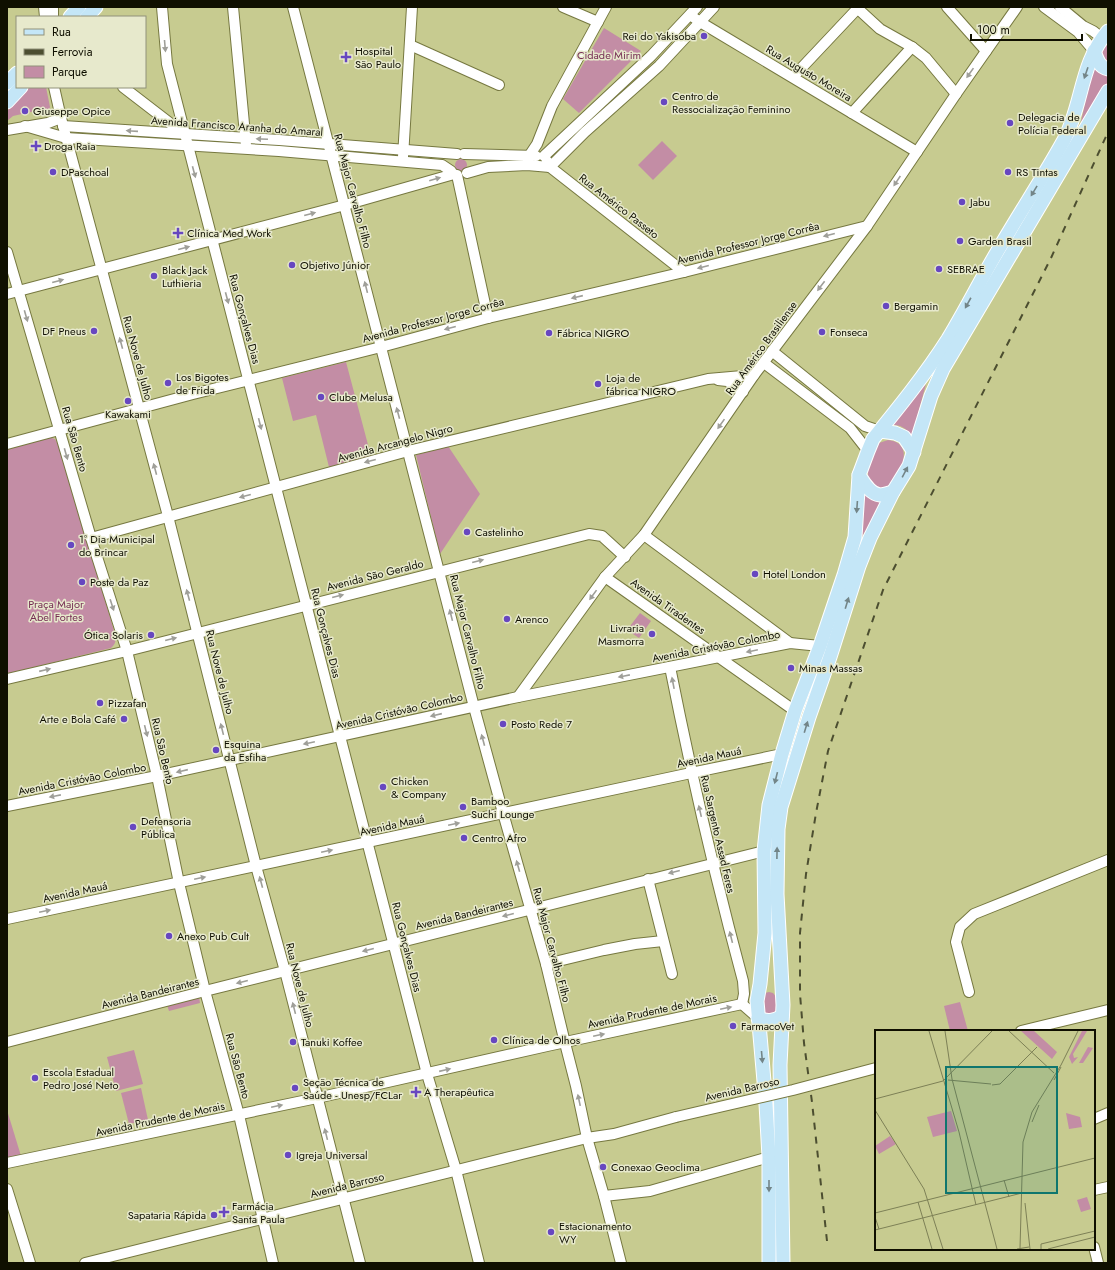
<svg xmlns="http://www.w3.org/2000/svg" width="1115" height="1270" font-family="Jost,sans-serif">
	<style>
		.green { fill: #c38da5 }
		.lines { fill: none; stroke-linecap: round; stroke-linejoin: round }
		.minor-casing { stroke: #767840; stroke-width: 12 }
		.major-casing { stroke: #fff; stroke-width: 15 }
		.minor { stroke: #fff; stroke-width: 10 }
		.major { stroke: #c4e6f7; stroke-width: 13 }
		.rail { stroke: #4c4e30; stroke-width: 2; stroke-dasharray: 7 7; stroke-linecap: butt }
		.minor-bridge-casing { stroke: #767840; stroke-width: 12; stroke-linecap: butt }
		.minor-bridge { stroke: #fff; stroke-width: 10 }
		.oneway { fill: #9f9f99 }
		.oneway2 { fill: #738588 }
		.poi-dot { fill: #6747c0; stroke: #e7e9cc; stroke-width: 1.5 }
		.labels { text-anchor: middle; stroke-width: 3; stroke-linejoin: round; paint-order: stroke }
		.poi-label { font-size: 11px; fill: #0f0f00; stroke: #e7e9cc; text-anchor: start }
		.park-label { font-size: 11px; fill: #752d53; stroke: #e7e9cc }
		.street-label { font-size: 11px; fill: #0f0f00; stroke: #e7e9cc }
		.inset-road { fill: none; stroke: #7d8056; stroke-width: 1 }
		.view { fill: #0f766e; fill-opacity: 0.15; stroke: #0f766e; stroke-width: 2 }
		.inset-edge { fill: none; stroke: #0f0f00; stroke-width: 2 }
	</style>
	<rect width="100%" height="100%" fill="#c7cb90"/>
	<!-- green -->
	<g class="green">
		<path d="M604,28L641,51L579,113L563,99Z"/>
		<path d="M1108,44V64L1105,62L1101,52L1105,46Z"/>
		<path d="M1093,66L1098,72L1108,76V83L1079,131Z"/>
		<path d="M30,87H46L50,107L49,110L44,112L40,110L13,116L7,121V111Z"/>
		<path d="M662,141L677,156L653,180L638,165Z"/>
		<circle cx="461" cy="165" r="6"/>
		<path d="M346,362L371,456L329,467L316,415L293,421L282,378Z"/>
		<path d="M926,384L912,436C904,427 902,425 890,425Z"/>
		<path d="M49,437L55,439L60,448L115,634C116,640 116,644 111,648L7,674V449Z"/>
		<path d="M888,440C915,443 901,471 893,485L881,489L875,488L868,478V470L876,447L879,443Z"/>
		<path d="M448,446L480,494L440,554L416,455Z"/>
		<path d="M864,494L873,500L884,501L858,543Z"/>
		<path d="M640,613L651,621L639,638L627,630Z"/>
		<path d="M769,992L773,993L777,998L776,1013L769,1016L763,1012V996L765,993Z"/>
		<path d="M199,997L200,1003L169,1011L167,1005Z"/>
		<path d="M960,1002L968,1031H950L944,1006Z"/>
		<path d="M134,1050L143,1084L116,1091L107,1057Z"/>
		<path d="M141,1088L148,1120L129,1124L121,1093Z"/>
		<path d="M7,1110L21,1156L7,1159Z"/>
	</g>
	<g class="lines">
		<!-- minor casing -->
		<g class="minor-casing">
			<g id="minor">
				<path d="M44,7L45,17"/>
				<path d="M53,7V17"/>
				<path d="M162,7L167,64L427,1074L456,1170L479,1263"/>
				<path d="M233,7L246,145"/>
				<path d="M293,7L474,707L503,813L546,964L565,1043L576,1086L587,1138L604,1196L621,1263"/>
				<path d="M563,7L598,22"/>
				<path d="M856,7L880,29L912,47L926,58L956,94"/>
				<path d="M947,7L986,51"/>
				<path d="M1044,7L1078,32L1094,51"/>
				<path d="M1060,7L1083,26L1093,31L1102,38"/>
				<path d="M690,15L700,22L917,152"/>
				<path d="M410,45L499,85"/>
				<path d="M793,77L858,8"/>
				<path d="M54,87L61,118L168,516L256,866L285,971L360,1263"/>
				<path d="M123,87L184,134"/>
				<path d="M852,113L912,47"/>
				<path d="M25,126L66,138L279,151L442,165L451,171"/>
				<path d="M63,126L279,140L457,154"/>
				<path d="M7,130L48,123L61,118"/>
				<path d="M464,154L536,156"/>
				<path d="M544,156L651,56L697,7"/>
				<path d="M403,157L412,7"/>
				<path d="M547,161L550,167L684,272"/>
				<path d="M527,165L529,156L537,144L552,106L606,7"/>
				<path d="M550,167L585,132L659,66L714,7"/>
				<path d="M467,173L488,167L527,165L550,167"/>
				<path d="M457,175L488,318"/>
				<path d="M7,252L91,538L127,651L157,776L179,883L205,991L239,1115L273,1263"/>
				<path d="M7,294L345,205L454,174"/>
				<path d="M772,351L865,426L880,431"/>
				<path d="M764,363L850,428L868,451"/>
				<path d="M718,380L727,381L743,392"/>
				<path d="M7,444L193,394L381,347L488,318L684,272L867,226"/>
				<path d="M644,535L790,643"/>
				<path d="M91,538L408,451L708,379L754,375"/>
				<path d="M605,577L795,711"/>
				<path d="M670,667C691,773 715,877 743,981L744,994L742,1004"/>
				<path d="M7,679L127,651L589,534L602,536L625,557"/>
				<path d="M518,697L605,577L644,535L754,375L867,226L956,94L1017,7"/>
				<path d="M7,806L157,776L518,697L790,643L820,646"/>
				<path d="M648,879L672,974"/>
				<path d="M7,919L691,773L782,754"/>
				<path d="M546,964L604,950L635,944L663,941"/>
				<path d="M969,992L956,942L960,927L974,914L1108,860"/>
				<path d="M742,1004L758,1018"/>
				<path d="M1021,1031L1108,1010"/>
				<path d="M7,1042L205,991L764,851"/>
				<path d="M1094,1119L1108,1113"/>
				<path d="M7,1163L317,1098L547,1046L742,1004"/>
				<path d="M7,1189L30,1263"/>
				<path d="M1094,1190L1108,1187"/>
				<path d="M604,1196L650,1191L769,1157"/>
				<path d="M1094,1247L1098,1263"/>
				<path d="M85,1263L522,1154L587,1138L614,1134L676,1117"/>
			</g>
		</g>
		<!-- major casing -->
		<g class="major-casing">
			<g id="major">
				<path d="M70,17L79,7"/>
				<path d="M87,17L96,7"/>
				<path d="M1094,51C1097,59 1099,67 1108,69"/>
				<path d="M7,83L17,73"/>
				<path d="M7,102L21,87"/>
				<path d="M880,431L895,433L904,437L914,452"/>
				<path d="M859,475C864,483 870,494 880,495C884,495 889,493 893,492"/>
				<path d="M758,1018C767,1022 774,1021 782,1016"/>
				<path d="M769,1263V1157L766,1104L757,1001L760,984L765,933L764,851L769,805L782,754L795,711L820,646L844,575L855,537L859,475L868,451L873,439C899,407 925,375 948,339C965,311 980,281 997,252C1019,214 1043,178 1064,140C1083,104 1080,63 1108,31"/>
				<path d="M783,1263L780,1065L783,1005L777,894L778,829L781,807L809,717L830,657L859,566L870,538L893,492L909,466L931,396L943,369L1108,91"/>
			</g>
		</g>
		<!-- minor -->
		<use href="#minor" class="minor"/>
		<!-- major -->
		<use href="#major" class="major"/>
		<!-- rail -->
		<path class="rail" d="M827,1241L812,1102L804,1043L800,994V933L806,874L816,813L828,751L883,590L1051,258L1108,132"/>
		<!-- minor-bridge casing -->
		<g class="minor-bridge-casing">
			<path id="minor-bridge" d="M676,1117L793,1090L876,1068"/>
		</g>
		<!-- minor-bridge -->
		<use href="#minor-bridge" class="minor-bridge"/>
	</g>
	<!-- one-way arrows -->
	<defs><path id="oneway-solid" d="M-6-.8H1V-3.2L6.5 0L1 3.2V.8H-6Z"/></defs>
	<g class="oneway">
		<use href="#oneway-solid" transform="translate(165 46) rotate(85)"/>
		<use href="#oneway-solid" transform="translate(970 73) rotate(125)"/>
		<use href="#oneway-solid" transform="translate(132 131) rotate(-176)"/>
		<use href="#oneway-solid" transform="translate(262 139) rotate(-177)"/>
		<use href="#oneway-solid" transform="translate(194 172) rotate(75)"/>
		<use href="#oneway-solid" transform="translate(435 179) rotate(-16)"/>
		<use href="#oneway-solid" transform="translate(897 181) rotate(124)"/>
		<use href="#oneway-solid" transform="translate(310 214) rotate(-15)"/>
		<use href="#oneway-solid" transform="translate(829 235) rotate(166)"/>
		<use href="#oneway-solid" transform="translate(184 248) rotate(-15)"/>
		<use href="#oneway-solid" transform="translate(703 267) rotate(166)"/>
		<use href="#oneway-solid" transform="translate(58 281) rotate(-15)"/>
		<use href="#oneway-solid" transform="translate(821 286) rotate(127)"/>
		<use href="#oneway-solid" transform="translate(366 287) rotate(-104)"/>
		<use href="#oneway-solid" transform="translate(577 297) rotate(167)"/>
		<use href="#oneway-solid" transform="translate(227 298) rotate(75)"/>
		<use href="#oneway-solid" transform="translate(26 316) rotate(74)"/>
		<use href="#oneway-solid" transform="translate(450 328) rotate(165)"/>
		<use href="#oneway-solid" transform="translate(121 343) rotate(-105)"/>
		<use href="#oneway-solid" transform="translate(398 413) rotate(-105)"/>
		<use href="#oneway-solid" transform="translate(260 424) rotate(76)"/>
		<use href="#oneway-solid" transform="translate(721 424) rotate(125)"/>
		<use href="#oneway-solid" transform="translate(66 454) rotate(74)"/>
		<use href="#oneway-solid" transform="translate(370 461) rotate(165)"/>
		<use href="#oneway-solid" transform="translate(155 469) rotate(-105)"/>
		<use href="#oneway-solid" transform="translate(245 496) rotate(165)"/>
		<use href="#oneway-solid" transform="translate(478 561) rotate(-14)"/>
		<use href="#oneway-solid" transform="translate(188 595) rotate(-105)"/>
		<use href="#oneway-solid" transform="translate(593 595) rotate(126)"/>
		<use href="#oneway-solid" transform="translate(338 596) rotate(-14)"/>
		<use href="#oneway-solid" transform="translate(112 605) rotate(72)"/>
		<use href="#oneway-solid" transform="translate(451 615) rotate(-104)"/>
		<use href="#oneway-solid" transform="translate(171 639) rotate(-14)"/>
		<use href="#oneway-solid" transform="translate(752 651) rotate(168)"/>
		<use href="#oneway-solid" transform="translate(45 670) rotate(-13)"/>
		<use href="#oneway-solid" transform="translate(624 676) rotate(169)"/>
		<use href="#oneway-solid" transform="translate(673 683) rotate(-101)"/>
		<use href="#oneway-solid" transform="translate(436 715) rotate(167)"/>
		<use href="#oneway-solid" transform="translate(222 729) rotate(-104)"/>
		<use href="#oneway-solid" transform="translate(146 731) rotate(76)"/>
		<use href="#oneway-solid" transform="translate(483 740) rotate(-105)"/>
		<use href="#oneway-solid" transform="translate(309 743) rotate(168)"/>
		<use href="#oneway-solid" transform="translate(182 771) rotate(167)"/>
		<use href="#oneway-solid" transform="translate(55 796) rotate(169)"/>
		<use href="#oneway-solid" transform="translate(700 811) rotate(-103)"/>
		<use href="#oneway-solid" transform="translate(454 824) rotate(-12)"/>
		<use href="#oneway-solid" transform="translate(327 851) rotate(-12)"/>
		<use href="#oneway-solid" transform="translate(518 866) rotate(-106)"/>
		<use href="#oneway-solid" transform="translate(674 872) rotate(166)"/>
		<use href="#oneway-solid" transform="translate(200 878) rotate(-12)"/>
		<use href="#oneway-solid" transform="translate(261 882) rotate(-105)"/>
		<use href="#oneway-solid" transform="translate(45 911) rotate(-12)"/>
		<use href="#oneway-solid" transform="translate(508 915) rotate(166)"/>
		<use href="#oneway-solid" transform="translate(731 937) rotate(-104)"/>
		<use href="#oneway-solid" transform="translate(368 950) rotate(166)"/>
		<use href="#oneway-solid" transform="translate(242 982) rotate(166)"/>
		<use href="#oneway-solid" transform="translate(294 1008) rotate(-104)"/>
		<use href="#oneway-solid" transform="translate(726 1008) rotate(-12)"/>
		<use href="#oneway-solid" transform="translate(599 1035) rotate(-12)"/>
		<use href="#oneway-solid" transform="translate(445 1070) rotate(-13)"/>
		<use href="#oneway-solid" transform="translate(579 1100) rotate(-102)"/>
		<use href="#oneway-solid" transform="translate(277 1106) rotate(-12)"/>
		<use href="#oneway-solid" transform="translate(326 1134) rotate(-104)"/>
	</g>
	<g class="oneway2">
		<use href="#oneway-solid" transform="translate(1086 73) rotate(109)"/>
		<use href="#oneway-solid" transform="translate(1034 191) rotate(121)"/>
		<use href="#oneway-solid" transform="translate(968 303) rotate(119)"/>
		<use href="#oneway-solid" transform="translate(905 472) rotate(-62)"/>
		<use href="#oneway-solid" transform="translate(857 507) rotate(94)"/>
		<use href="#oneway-solid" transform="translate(847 603) rotate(-73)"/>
		<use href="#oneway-solid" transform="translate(806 727) rotate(-73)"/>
		<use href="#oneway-solid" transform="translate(776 778) rotate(104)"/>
		<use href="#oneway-solid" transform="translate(777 853) rotate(-89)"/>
		<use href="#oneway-solid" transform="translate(762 1057) rotate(85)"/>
		<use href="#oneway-solid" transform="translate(769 1186) rotate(90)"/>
	</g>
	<!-- markers -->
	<g class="poi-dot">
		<circle cx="704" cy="36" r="4"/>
		<path d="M344 51h4v4h4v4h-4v4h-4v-4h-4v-4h4z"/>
		<circle cx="664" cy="102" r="4"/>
		<circle cx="25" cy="111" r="4"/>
		<circle cx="1010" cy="123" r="4"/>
		<path d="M34 140h4v4h4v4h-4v4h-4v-4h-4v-4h4z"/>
		<circle cx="53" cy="172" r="4"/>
		<circle cx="1008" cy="172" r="4"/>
		<circle cx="962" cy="202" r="4"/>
		<path d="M176 227h4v4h4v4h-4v4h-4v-4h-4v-4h4z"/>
		<circle cx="960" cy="241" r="4"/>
		<circle cx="292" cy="265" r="4"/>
		<circle cx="939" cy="269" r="4"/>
		<circle cx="154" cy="276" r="4"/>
		<circle cx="886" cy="306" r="4"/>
		<circle cx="94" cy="331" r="4"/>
		<circle cx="822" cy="332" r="4"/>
		<circle cx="549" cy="333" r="4"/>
		<circle cx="168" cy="383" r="4"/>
		<circle cx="598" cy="384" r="4"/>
		<circle cx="321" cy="397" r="4"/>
		<circle cx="128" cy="401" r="4"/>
		<circle cx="467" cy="532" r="4"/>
		<circle cx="71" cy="545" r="4"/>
		<circle cx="755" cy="574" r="4"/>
		<circle cx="82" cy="582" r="4"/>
		<circle cx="507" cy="619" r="4"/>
		<circle cx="652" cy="634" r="4"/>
		<circle cx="151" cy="635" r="4"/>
		<circle cx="791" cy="668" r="4"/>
		<circle cx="100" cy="703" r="4"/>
		<circle cx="124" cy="719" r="4"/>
		<circle cx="503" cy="724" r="4"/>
		<circle cx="216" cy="750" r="4"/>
		<circle cx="383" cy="787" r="4"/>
		<circle cx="463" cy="807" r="4"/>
		<circle cx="133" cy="827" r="4"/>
		<circle cx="464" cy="838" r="4"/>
		<circle cx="169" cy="936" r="4"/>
		<circle cx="733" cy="1026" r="4"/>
		<circle cx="494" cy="1040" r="4"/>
		<circle cx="293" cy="1042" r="4"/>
		<circle cx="35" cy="1078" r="4"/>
		<circle cx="295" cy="1088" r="4"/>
		<path d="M414 1086h4v4h4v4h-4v4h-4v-4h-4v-4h4z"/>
		<circle cx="288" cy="1155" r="4"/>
		<circle cx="603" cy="1167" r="4"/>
		<path d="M222 1206h4v4h4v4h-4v4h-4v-4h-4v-4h4z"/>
		<circle cx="214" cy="1215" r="4"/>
		<circle cx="551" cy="1232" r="4"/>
	</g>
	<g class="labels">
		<!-- poi labels -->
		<g class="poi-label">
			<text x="696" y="40" text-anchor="end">Rei do Yakisoba</text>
			<text x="355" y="55">Hospital<tspan x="355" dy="13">São Paulo</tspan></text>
			<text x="672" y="100">Centro de<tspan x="672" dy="13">Ressocialização Feminino</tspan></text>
			<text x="33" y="115">Giuseppe Opice</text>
			<text x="1018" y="121">Delegacia de<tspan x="1018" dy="13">Polícia Federal</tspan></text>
			<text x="44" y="150">Droga Raia</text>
			<text x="61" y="176">DPaschoal</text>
			<text x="1016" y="176">RS Tintas</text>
			<text x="970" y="206">Jabu</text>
			<text x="187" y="237">Clínica Med Work</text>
			<text x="968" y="245">Garden Brasil</text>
			<text x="300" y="269">Objetivo Júnior</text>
			<text x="947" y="273">SEBRAE</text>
			<text x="162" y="274">Black Jack<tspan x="162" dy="13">Luthieria</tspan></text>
			<text x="894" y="310">Bergamin</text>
			<text x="86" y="335" text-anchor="end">DF Pneus</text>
			<text x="830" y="336">Fonseca</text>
			<text x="557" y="337">Fábrica NIGRO</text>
			<text x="176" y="381">Los Bigotes<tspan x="176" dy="13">de Frida</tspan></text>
			<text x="606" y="382">Loja de<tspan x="606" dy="13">fábrica NIGRO</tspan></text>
			<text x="329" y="401">Clube Melusa</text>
			<text x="128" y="418" text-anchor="middle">Kawakami</text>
			<text x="475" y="536">Castelinho</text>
			<text x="79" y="543">1º Dia Municipal<tspan x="79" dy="13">do Brincar</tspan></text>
			<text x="763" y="578">Hotel London</text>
			<text x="90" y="586">Poste da Paz</text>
			<text x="515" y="623">Arenco</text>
			<text x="644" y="632" text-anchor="end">Livraria<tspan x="644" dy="13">Masmorra</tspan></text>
			<text x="143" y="639" text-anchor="end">Ótica Solaris</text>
			<text x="799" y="672">Minas Massas</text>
			<text x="108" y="707">Pizzafan</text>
			<text x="116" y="723" text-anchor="end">Arte e Bola Café</text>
			<text x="511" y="728">Posto Rede 7</text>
			<text x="224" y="748">Esquina<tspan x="224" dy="13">da Esfiha</tspan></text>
			<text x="391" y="785">Chicken<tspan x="391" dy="13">&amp; Company</tspan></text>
			<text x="471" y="805">Bamboo<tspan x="471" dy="13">Suchi Lounge</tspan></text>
			<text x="141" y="825">Defensoria<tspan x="141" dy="13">Pública</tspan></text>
			<text x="472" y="842">Centro Afro</text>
			<text x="177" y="940">Anexo Pub Cult</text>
			<text x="741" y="1030">FarmacoVet</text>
			<text x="502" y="1044">Clínica de Olhos</text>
			<text x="301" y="1046">Tanuki Koffee</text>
			<text x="43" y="1076">Escola Estadual<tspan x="43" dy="13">Pedro José Neto</tspan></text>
			<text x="303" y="1086">Seção Técnica de<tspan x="303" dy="13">Saúde - Unesp/FCLar</tspan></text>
			<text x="424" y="1096">A Therapêutica</text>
			<text x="296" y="1159">Igreja Universal</text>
			<text x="611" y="1171">Conexao Geoclima</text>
			<text x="232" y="1210">Farmácia<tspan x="232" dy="13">Santa Paula</tspan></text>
			<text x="206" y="1219" text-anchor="end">Sapataria Rápida</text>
			<text x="559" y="1230">Estacionamento<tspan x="559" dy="13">WY</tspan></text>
		</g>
		<!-- park labels -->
		<g class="park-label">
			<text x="609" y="59">Cidade Mirim</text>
			<text x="56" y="608">Praça Major<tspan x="56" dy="13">Abel Fortes</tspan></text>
		</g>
		<!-- street labels -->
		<g class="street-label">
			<text transform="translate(809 73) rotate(31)" y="4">Rua Augusto Moreira</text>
			<text transform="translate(237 126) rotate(4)" y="4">Avenida Francisco Aranha do Amaral</text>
			<text transform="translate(353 191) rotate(75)" y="4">Rua Major Carvalho Filho</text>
			<text transform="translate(619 206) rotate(38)" y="4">Rua Américo Passeto</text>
			<text transform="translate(748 243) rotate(-14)" y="4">Avenida Professor Jorge Corrêa</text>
			<text transform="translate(245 319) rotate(75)" y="4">Rua Gonçalves Dias</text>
			<text transform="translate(433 320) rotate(-15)" y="4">Avenida Professor Jorge Corrêa</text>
			<text transform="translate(761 348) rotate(-54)" y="4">Rua Américo Brasiliense</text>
			<text transform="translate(138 358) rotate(75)" y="4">Rua Nove de Julho</text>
			<text transform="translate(75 439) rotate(74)" y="4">Rua São Bento</text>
			<text transform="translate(395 443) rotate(-15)" y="4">Avenida Arcangelo Nigro</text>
			<text transform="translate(375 575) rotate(-14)" y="4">Avenida São Geraldo</text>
			<text transform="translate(668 606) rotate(35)" y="4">Avenida Tiradentes</text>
			<text transform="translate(468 632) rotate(76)" y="4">Rua Major Carvalho Filho</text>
			<text transform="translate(326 633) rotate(76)" y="4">Rua Gonçalves Dias</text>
			<text transform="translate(716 646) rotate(-11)" y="4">Avenida Cristóvão Colombo</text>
			<text transform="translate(220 672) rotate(76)" y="4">Rua Nove de Julho</text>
			<text transform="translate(399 711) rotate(-13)" y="4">Avenida Cristóvão Colombo</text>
			<text transform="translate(163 751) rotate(77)" y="4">Rua São Bento</text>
			<text transform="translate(709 757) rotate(-12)" y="4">Avenida Mauá</text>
			<text transform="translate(82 779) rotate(-11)" y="4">Avenida Cristóvão Colombo</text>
			<text transform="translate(392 825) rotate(-12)" y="4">Avenida Mauá</text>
			<text transform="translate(718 834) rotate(77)" y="4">Rua Sargento Assad Feres</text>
			<text transform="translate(75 892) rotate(-12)" y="4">Avenida Mauá</text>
			<text transform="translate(464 914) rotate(-14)" y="4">Avenida Bandeirantes</text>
			<text transform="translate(552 945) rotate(75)" y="4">Rua Major Carvalho Filho</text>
			<text transform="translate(407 947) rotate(76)" y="4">Rua Gonçalves Dias</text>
			<text transform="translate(300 985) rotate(76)" y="4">Rua Nove de Julho</text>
			<text transform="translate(150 993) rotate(-14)" y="4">Avenida Bandeirantes</text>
			<text transform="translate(652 1011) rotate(-12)" y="4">Avenida Prudente de Morais</text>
			<text transform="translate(238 1066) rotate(75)" y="4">Rua São Bento</text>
			<text transform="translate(742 1089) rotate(-13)" y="4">Avenida Barroso</text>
			<text transform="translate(160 1119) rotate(-12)" y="4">Avenida Prudente de Morais</text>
			<text transform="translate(347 1185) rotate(-14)" y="4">Avenida Barroso</text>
		</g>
	</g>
	<!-- overview -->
	<g transform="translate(875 1030)">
		<rect width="220" height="220" fill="#c7cb90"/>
		<path d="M146,1H159L182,22L177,29ZM207,1H212L198,24L199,28L203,27L197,34L194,27ZM213,17L218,18L208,33H204ZM76,81L82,101L58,107L52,87ZM191,83L205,87L207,97L194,99ZM15,106L21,114L4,124L0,116ZM212,167L216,179L206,182L202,170Z" fill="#c38da5"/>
		<path class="inset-road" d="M54,1L84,102L101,175M70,1L77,49L122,219M134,1L179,43M73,50L116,54M179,50L186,37M117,55L125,54L162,17M0,69L68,51L117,1M0,80L49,159L68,219M157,92L164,75M129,150L134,167M43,172L57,219M150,173L155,219M0,183L220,128M0,187L4,199M0,200L147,163M145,218L148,112L157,82L186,35L203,1M142,219L154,217M166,219V214L220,201M173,219L220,207"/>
		<path class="view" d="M71,37H182V163H71Z"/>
		<rect width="220" height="220" class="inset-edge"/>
	</g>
	<!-- border -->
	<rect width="1115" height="1270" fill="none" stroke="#0f0f00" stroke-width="16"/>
	<!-- legend -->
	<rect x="16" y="16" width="130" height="72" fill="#e7e9cc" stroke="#91927a"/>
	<rect x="24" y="29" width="20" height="6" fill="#c4e6f7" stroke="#91927a"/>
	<text x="52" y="36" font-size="12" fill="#0f0f00">Rua</text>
	<rect x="24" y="49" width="20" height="6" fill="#4c4e30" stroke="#91927a"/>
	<text x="52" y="56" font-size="12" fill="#0f0f00">Ferrovia</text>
	<rect x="24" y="66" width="20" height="12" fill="#c38da5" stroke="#91927a"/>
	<text x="52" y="76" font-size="12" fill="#0f0f00">Parque</text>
	<!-- scale -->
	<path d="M971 34v6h111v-6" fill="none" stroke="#0f0f00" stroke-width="2"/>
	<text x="977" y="34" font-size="12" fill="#0f0f00" stroke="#e7e9cc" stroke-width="3" paint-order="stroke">100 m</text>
</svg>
